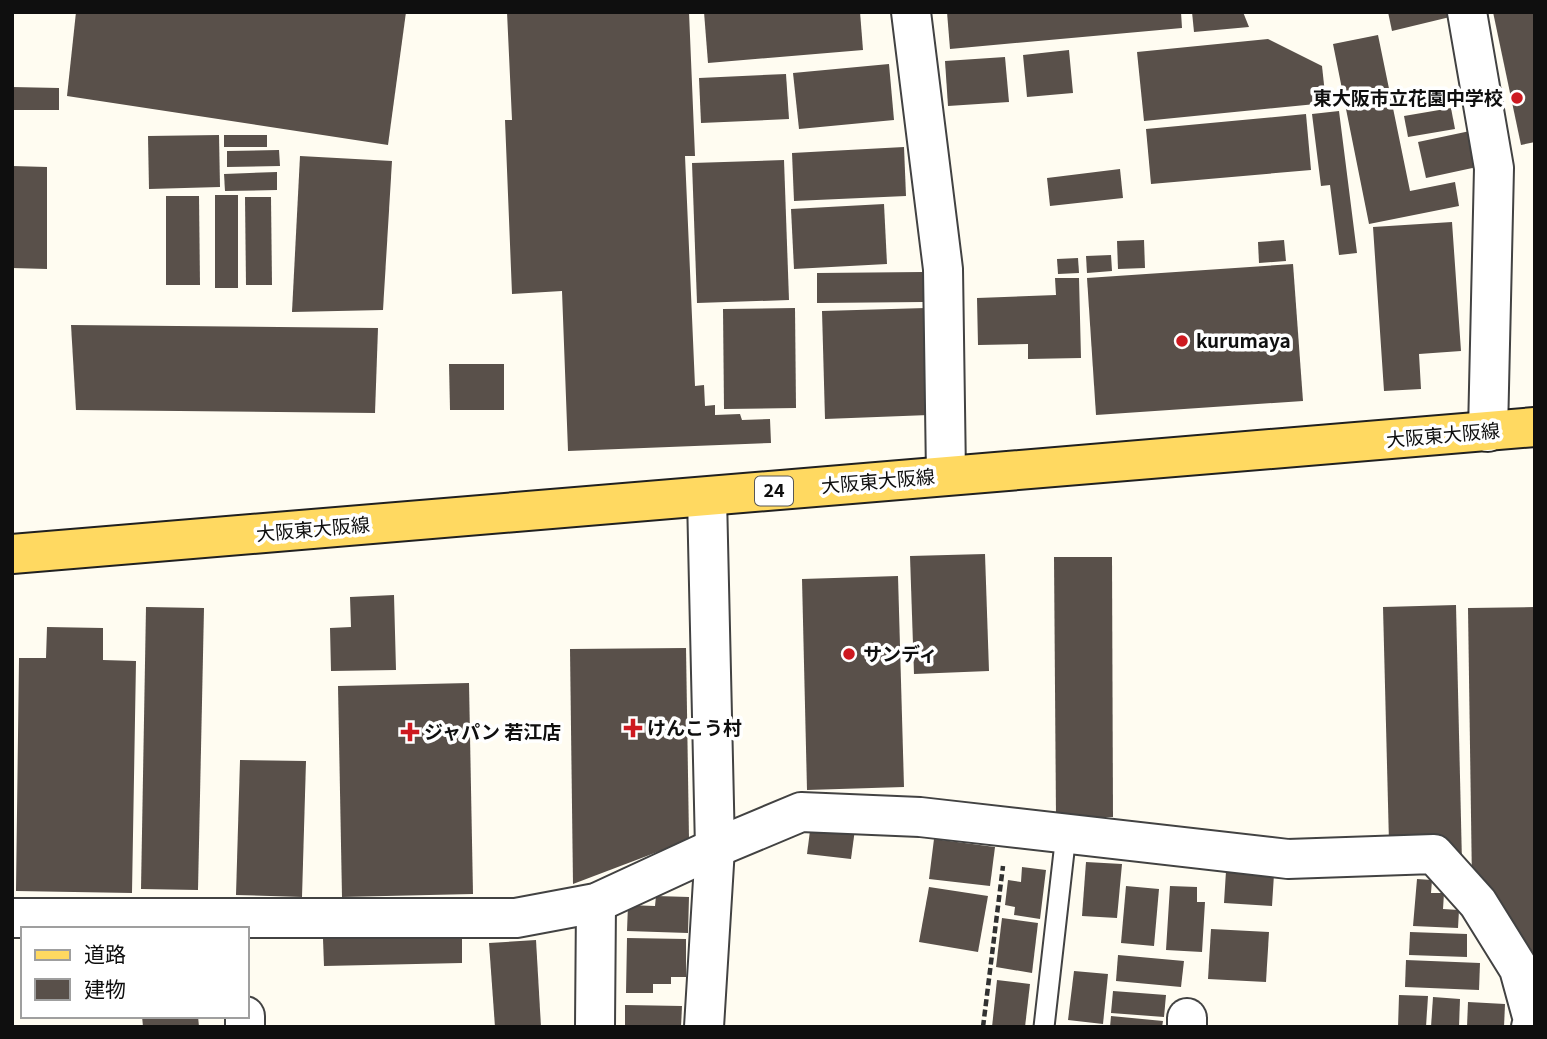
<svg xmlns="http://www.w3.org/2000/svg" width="1547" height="1039" font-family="Georgia,'Noto Sans JP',serif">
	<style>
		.building { fill: #59504a }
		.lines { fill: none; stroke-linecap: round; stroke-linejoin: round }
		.lane-casing { stroke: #424242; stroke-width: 23 }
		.street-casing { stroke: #424242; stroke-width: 42 }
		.primary-casing { stroke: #202020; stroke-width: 42 }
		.path { stroke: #313131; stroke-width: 4.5; stroke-dasharray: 7 3.5; stroke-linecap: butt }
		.lane { stroke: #fff; stroke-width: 19 }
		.street { stroke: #fff; stroke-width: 38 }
		.primary { stroke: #ffd961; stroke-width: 38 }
		.poi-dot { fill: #cd1920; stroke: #fff; stroke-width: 2.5 }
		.labels { text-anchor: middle; stroke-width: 7; stroke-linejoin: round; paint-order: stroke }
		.shield { fill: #fff; stroke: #575757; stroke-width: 2 }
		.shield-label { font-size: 18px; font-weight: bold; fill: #0f0f0f }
		.poi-label { font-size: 19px; font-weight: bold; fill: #0f0f0f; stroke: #fff; text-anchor: start }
		.street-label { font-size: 19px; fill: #0f0f0f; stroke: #fff }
	</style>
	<rect width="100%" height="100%" fill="#fffcf1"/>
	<!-- building -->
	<g class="building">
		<path d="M76,12H406L388,145L67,96Z"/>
		<path d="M507,12H689L695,156H685L695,386L704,385L705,406L715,405V415L740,414L742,420L770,419L771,443L568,451L562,291L512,294L505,120H512Z"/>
		<path d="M704,12H860L863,50L708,63Z"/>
		<path d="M947,12H1181L1182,28L950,49Z"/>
		<path d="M1192,12H1243L1249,27L1194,32Z"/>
		<path d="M1388,12H1449L1450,17L1392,31Z"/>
		<path d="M1493,12H1535V142L1521,145Z"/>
		<path d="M1378,35L1410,191L1455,182L1459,206L1369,224L1333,44Z"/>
		<path d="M1268,39L1322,66L1326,103L1144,121L1137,52Z"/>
		<path d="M1069,50L1073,93L1027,97L1023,55Z"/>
		<path d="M1005,57L1009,102L948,106L945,61Z"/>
		<path d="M889,64L894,120L799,129L793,73Z"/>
		<path d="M786,74L789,119L701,123L699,78Z"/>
		<path d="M12,87L59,88V110H12Z"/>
		<path d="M1451,108L1455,129L1408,137L1404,116Z"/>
		<path d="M1339,111L1357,253L1339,255L1330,185L1321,186L1312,114Z"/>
		<path d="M1306,114L1311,170L1151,184L1146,129Z"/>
		<path d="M1470,131L1477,167L1426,178L1418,142Z"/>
		<path d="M219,135L220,187L149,189L148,136Z"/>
		<rect x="224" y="135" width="43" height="12"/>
		<path d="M904,147L906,196L794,201L792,153Z"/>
		<path d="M279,150L280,166L227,167V151Z"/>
		<path d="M300,156L392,161L383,310L292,312Z"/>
		<path d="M784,160L789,300L697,303L692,163Z"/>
		<path d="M12,166L47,167V269L12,268Z"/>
		<path d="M1120,169L1123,198L1050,206L1047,178Z"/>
		<path d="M277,172V190L225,191L224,174Z"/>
		<rect x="215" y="195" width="23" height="93"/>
		<path d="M166,196H199L200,285H166Z"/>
		<path d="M245,197H271L272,285H246Z"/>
		<path d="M884,204L887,264L794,269L791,209Z"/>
		<path d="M1452,222L1461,351L1419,354L1421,389L1384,391L1373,227Z"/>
		<path d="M1144,240L1145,268L1118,269L1117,241Z"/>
		<path d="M1284,240L1286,261L1259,263L1258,242Z"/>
		<path d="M1111,255L1112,271L1087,273L1086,256Z"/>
		<path d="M1078,258L1079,273L1058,274L1057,259Z"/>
		<path d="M1293,264L1303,401L1096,415L1087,278Z"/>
		<path d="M923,272V302L817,303V273Z"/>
		<path d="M1055,278H1079L1081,358L1028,359V344L978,345L977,298L1056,295Z"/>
		<path d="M795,308L796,408L724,409L723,309Z"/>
		<path d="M926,308L929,415L825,419L822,311Z"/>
		<path d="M71,325L378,328L375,413L76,410Z"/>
		<path d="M449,364H504V410H450Z"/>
		<path d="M985,554L989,671L914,674L910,556Z"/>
		<path d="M1054,557H1112L1113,817H1056Z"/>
		<path d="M898,576L904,787L807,790L802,579Z"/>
		<path d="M394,595L396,670L331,671L330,628L351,627L350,597Z"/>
		<path d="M1456,605L1462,863L1389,843L1383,607Z"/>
		<path d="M146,607L204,608L198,890L141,889Z"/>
		<path d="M1535,607V960L1472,884L1468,608Z"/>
		<path d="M47,627L103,628V660L136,661L132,893L16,891L19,658H46Z"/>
		<path d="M686,648L689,840L573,884L570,649Z"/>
		<path d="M469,683L473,894L342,897L338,686Z"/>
		<path d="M240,760L306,761L302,897L236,895Z"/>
		<path d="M811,823L855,829L851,859L807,854Z"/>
		<path d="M934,839L995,847L990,886L929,879Z"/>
		<path d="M1086,862L1122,864L1117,918L1082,916Z"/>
		<path d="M1022,867L1046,870L1040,919L1014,915L1015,907L1005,905L1008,880L1021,882Z"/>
		<path d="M1226,871L1274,874L1272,906L1224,903Z"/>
		<path d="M1417,879L1432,880L1431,893H1444L1443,909L1459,910L1458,928L1413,926Z"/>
		<path d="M1126,886L1159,889L1154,946L1121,943Z"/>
		<path d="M1170,886L1197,887V902H1205L1202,952L1166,950Z"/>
		<path d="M929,887L988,896L978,952L919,942Z"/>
		<path d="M656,896L689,897L688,933L627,931L628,905L655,906Z"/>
		<path d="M1002,918L1038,923L1032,973L996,967Z"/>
		<path d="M1211,929L1269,932L1266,982L1208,979Z"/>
		<path d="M1410,932L1467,934V957L1409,955Z"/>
		<path d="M462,937V963L324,966L323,939Z"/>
		<path d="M627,938L686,939V977H671V984H653V993H626Z"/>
		<path d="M536,940L541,1027H495L489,943Z"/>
		<path d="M1118,955L1184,961L1181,987L1116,981Z"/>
		<path d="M1406,960L1480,963L1479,990L1405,987Z"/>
		<path d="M1074,971L1108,974L1103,1024L1068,1020Z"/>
		<path d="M997,980L1030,984L1025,1027H992Z"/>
		<path d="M1113,991L1166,995L1164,1017L1111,1013Z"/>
		<path d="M1399,995L1428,996L1426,1027H1398Z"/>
		<path d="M1433,997L1460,999L1459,1027H1431Z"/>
		<path d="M1468,1002L1505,1004L1504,1027H1467Z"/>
		<path d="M625,1005L682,1006L681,1027H625Z"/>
		<path d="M142,1016H198L199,1027H143Z"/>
		<path d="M1111,1016L1163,1021L1162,1027H1110Z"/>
	</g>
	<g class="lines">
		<!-- lane casing -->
		<g class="lane-casing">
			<path id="lane" d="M1044,1027L1066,834"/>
		</g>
		<!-- street casing -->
		<g class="street-casing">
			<g id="street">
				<path d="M911,12L943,269L946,475"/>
				<path d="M1467,12L1494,168L1488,432"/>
				<path d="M12,918H516L596,903L715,848L801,812L920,817L1288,859L1434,854L1478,903L1519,969L1533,1020L1531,1027"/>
				<path d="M245,1016V1027"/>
				<path d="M1187,1018V1027"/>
				<path d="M595,1027L596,903"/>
				<path d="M704,1027L715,848L707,497"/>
			</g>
		</g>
		<!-- primary casing -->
		<g class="primary-casing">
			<path id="primary" d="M12,554L1535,427"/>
		</g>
		<!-- path -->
		<path class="path" d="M983,1027L1003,866"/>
		<!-- lane -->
		<use href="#lane" class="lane"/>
		<!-- street -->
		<use href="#street" class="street"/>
		<!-- primary -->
		<use href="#primary" class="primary"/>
	</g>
	<!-- markers -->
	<g class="poi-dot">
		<circle cx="1517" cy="98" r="7"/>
		<circle cx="1182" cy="341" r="7"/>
		<circle cx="849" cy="654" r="7"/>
		<path d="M629.5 717.5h7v7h7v7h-7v7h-7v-7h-7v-7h7z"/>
		<path d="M406.5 721.5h7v7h7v7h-7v7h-7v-7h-7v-7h7z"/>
	</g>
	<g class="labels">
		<!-- shield labels -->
		<rect class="shield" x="755" y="476.5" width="38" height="29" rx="5"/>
		<g class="shield-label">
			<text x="774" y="497">24</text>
		</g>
		<!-- poi labels -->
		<g class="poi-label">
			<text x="1503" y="105" text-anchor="end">東大阪市立花園中学校</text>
			<text x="1196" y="348">kurumaya</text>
			<text x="863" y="661">サンディ</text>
			<text x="647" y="735">けんこう村</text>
			<text x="424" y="739">ジャパン 若江店</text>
		</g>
		<!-- street labels -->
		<g class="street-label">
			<text transform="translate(1443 435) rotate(-5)" y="7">大阪東大阪線</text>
			<text transform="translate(878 481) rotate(-5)" y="7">大阪東大阪線</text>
			<text transform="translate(313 529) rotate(-5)" y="7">大阪東大阪線</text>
		</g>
	</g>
	<!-- border -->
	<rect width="1547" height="1039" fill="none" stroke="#0f0f0f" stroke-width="28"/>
	<!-- legend -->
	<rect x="21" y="927" width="228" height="91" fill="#ffffff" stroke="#9f9f9f" stroke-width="2"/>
	<rect x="35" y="950" width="35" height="10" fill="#ffd961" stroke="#9f9f9f" stroke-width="2"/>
	<text x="84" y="962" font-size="21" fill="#0f0f0f">道路</text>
	<rect x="35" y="979" width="35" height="21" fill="#59504a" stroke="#9f9f9f" stroke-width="2"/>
	<text x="84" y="997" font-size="21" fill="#0f0f0f">建物</text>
</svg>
